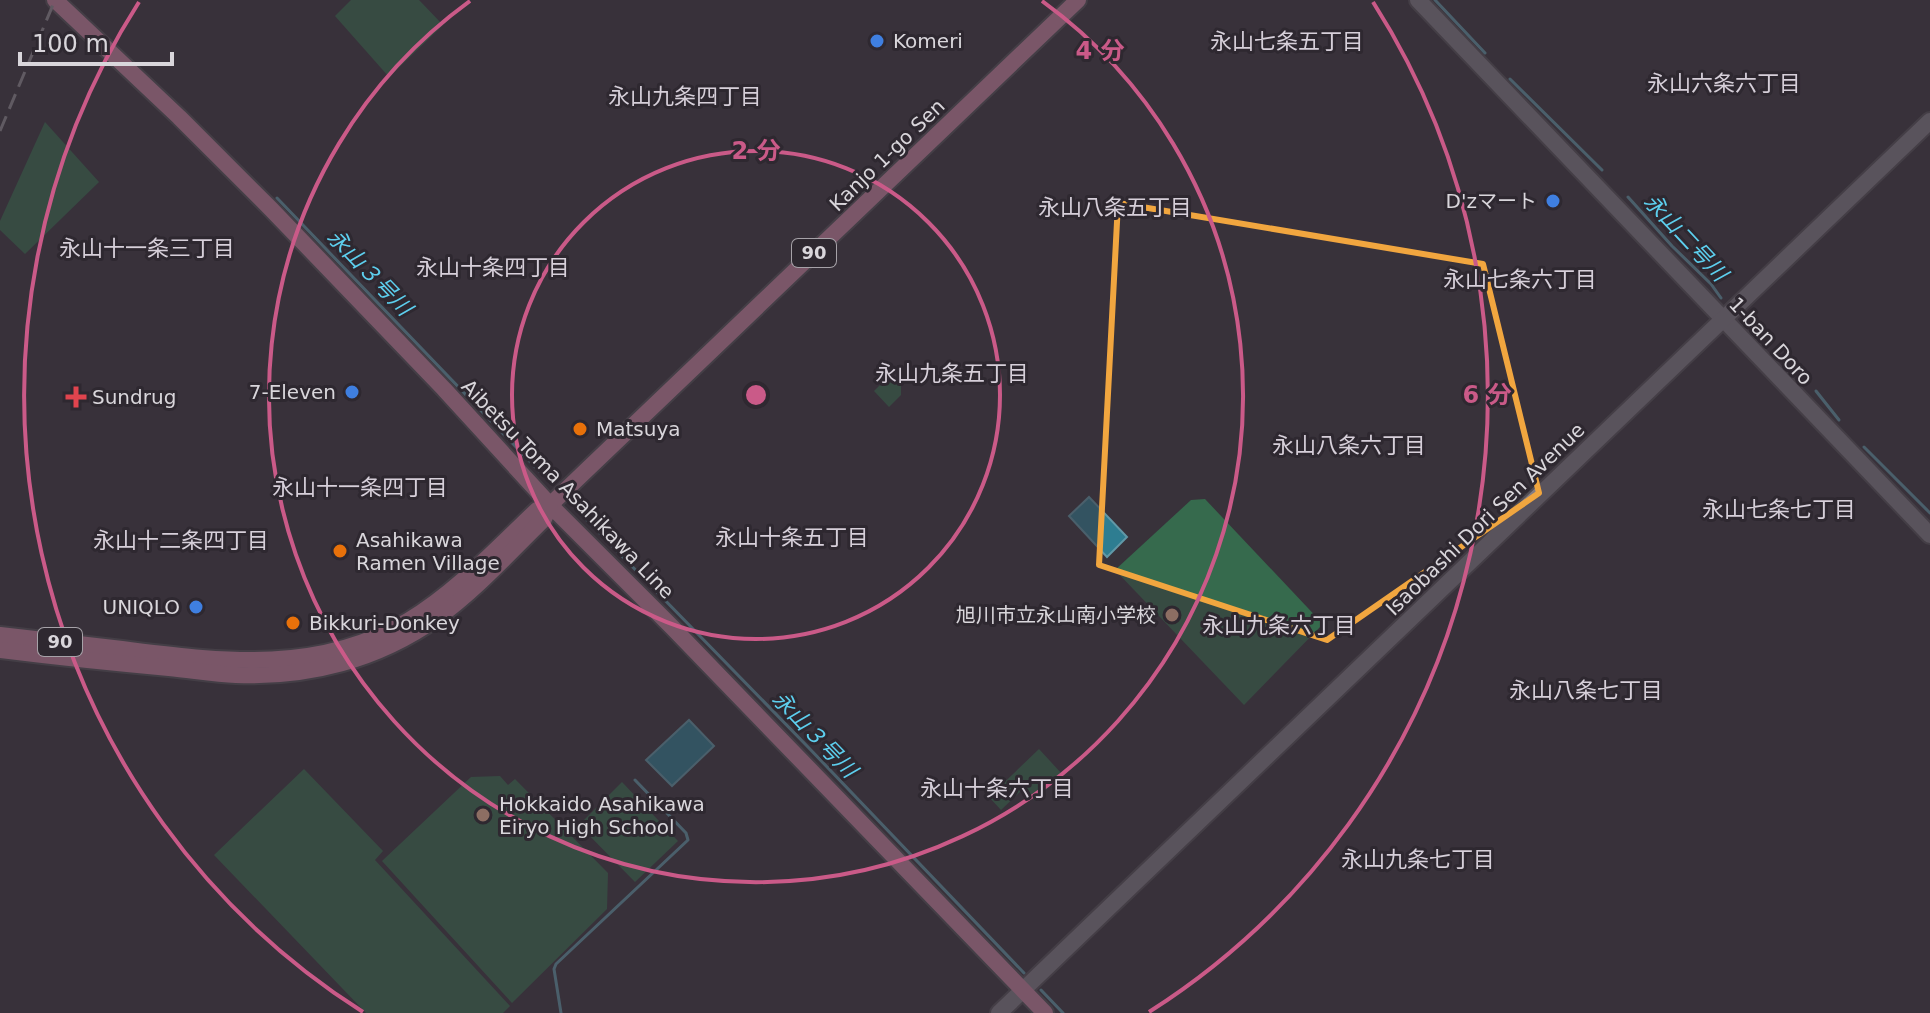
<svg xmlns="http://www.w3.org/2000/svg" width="1930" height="1013" font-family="'DejaVu Sans','Noto Sans JP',sans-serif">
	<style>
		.green { fill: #366a4d }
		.water { fill: #2e7d91; stroke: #6198a7; stroke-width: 2 }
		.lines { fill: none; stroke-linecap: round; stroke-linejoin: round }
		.stream { stroke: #6198a7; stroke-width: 3 }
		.secondary-casing { stroke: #534f55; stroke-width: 20 }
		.primary-casing { stroke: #534f55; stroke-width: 20 }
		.secondary { stroke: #827c85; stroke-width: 16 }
		.primary { stroke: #c984a1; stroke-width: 16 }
		.rail { stroke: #918d93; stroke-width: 3; stroke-dasharray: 16 8; stroke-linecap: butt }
		.marked { fill: none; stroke: #f1a63f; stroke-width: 6; stroke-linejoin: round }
		.ring { fill: none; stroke: #ca5a88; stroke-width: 4 }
		.shop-dot { fill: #3f7fe0; stroke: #2e2830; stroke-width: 3 }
		.health-dot { fill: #e0444e; stroke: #2e2830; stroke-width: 3 }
		.food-dot { fill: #e8710a; stroke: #2e2830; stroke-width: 3 }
		.education-dot { fill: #8d6e63; stroke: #2e2830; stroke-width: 3 }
		.labels { text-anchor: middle; stroke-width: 6; stroke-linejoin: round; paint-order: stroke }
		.shield { fill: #2e2830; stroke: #a6a2a8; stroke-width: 2 }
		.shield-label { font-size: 18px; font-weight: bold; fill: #d9d6db }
		.poi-label { font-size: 20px; fill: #d9d6db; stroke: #2e2830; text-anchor: start }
		.street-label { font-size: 20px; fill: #d9d6db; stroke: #2e2830 }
		.neighbourhood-label { font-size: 22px; fill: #d6cfd9; stroke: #2e2830 }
		.water-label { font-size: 22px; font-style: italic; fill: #5dcfee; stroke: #2e2830 }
		.centre { fill: #ca5a88; stroke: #2e2830; stroke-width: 4 }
		.ring-label { font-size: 24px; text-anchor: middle; font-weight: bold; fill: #ca5a88; stroke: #2e2830; stroke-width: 6; stroke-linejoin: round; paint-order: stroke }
	</style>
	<rect width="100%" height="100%" fill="#38323a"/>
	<!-- green -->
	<g class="green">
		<path d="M351,0H419L443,25L389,77L335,16Z"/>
		<path d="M45,122L99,182L25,254L0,230V221Z"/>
		<path d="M890,375L901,386V395L889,407L874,391Z"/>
		<path d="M1205,499L1323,624L1244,705L1115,570L1191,500Z"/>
		<path d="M1039,749L1062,774L1035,801L1023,789L1001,810L989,797Z"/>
		<path d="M304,769L383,851L375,860L510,1006L503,1013H366L214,855Z"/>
		<path d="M500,776L508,785L515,779L608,873L607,909L512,1003L382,861L471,777Z"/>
		<path d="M622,782L678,841L635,882L579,825Z"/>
	</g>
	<!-- water -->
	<g class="water">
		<path d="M1089,497L1127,537L1107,557L1069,516Z"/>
		<path d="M689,720L714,746L672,786L646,760Z"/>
	</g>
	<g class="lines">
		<!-- stream -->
		<g class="stream">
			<path d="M1435,0L1485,53"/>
			<path d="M1510,79L1602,170"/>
			<path d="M1628,197L1672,246L1711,284L1721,298"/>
			<path d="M277,198L539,471"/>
			<path d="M1816,391L1839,420"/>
			<path d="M1864,447L1930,513"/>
			<path d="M583,516L808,747L1024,973"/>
			<path d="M1041,990L1063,1013"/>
			<path d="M561,1013L554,969L556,964L688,840L686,833L635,780"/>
		</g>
		<!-- secondary casing -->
		<g class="secondary-casing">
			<g id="secondary">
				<path d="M1418,0L1930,535"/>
				<path d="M999,1013L1930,121"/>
			</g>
		</g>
		<!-- primary casing -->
		<g class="primary-casing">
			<g id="primary">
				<path d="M55,0L179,117L271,209L444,389L550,505L672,627L1045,1013"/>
				<path d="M0,635C41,640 81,644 122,649C220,661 317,675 408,621C456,592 496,549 537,510L550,505L1078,0"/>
				<path d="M0,650C56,657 113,663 169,668C191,670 214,674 236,675C308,678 378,660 437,618C476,590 509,553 544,519L550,506"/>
			</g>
		</g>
		<!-- secondary -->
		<use href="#secondary" class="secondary"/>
		<!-- primary -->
		<use href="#primary" class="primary"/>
		<!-- rail -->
		<path class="rail" d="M0,131L55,0"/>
	</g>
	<!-- marked area -->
	<path d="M0 0H1930V1013H0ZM1118,203L1483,264L1539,493L1327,640L1099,565Z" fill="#38323a" fill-opacity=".55" fill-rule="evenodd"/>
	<path class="marked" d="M1118,203L1483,264L1539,493L1327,640L1099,565Z"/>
	<!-- distance rings -->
	<g class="ring">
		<circle cx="756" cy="395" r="244"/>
		<path d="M1042 1A487 487 0 1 1 470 1"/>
		<path d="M363 1012A731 731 0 0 1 139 2M1373 2A731 731 0 0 1 1149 1012"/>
	</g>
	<!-- markers -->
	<g class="shop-dot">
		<circle cx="877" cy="41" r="8"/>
		<circle cx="1553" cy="201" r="8"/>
		<circle cx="352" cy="392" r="8"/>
		<circle cx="196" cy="607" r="8"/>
	</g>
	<path class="health-dot" d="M72 385h8v8h8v8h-8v8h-8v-8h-8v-8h8z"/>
	<g class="food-dot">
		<circle cx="580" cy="429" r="8"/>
		<circle cx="340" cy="551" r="8"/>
		<circle cx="293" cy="623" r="8"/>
	</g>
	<g class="education-dot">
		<circle cx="1172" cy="615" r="8"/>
		<circle cx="483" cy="815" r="8"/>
	</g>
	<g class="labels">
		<!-- shield labels -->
		<g class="shield">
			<rect x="792" y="239" width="44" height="28" rx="6"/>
			<rect x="38" y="628" width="44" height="28" rx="6"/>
		</g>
		<g class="shield-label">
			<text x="814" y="259">90</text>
			<text x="60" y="648">90</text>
		</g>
		<!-- poi labels -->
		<g class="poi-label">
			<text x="893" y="48">Komeri</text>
			<text x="1537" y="208" text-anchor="end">D'zマート</text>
			<text x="336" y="399" text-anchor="end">7-Eleven</text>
			<text x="92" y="404">Sundrug</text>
			<text x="596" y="436">Matsuya</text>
			<text x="356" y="547">Asahikawa<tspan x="356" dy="23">Ramen Village</tspan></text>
			<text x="180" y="614" text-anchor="end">UNIQLO</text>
			<text x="1156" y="622" text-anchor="end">旭川市立永山南小学校</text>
			<text x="309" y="630">Bikkuri-Donkey</text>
			<text x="499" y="811">Hokkaido Asahikawa<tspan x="499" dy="23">Eiryo High School</tspan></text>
		</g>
		<!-- street labels -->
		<g class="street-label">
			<text transform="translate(887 155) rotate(-44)" y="7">Kanjo 1-go Sen</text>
			<text transform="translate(1771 341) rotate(47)" y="7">1-ban Doro</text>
			<text transform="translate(568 489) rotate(46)" y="7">Aibetsu Toma Asahikawa Line</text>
			<text transform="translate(1485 519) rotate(-44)" y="7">Isaobashi Dori Sen Avenue</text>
		</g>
		<!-- neighbourhood labels -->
		<g class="neighbourhood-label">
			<text x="1287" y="49">永山七条五丁目</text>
			<text x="1724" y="91">永山六条六丁目</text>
			<text x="685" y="104">永山九条四丁目</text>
			<text x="1115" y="215">永山八条五丁目</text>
			<text x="147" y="256">永山十一条三丁目</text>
			<text x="493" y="275">永山十条四丁目</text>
			<text x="1520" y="287">永山七条六丁目</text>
			<text x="952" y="381">永山九条五丁目</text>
			<text x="1349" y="453">永山八条六丁目</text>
			<text x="360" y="495">永山十一条四丁目</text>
			<text x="1779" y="517">永山七条七丁目</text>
			<text x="792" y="545">永山十条五丁目</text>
			<text x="181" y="548">永山十二条四丁目</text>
			<text x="1279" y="633">永山九条六丁目</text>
			<text x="1586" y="698">永山八条七丁目</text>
			<text x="997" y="796">永山十条六丁目</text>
			<text x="1418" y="867">永山九条七丁目</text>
		</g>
		<!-- water labels -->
		<g class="water-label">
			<text transform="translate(1686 237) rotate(47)" y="8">永山二号川</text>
			<text transform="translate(370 272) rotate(46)" y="8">永山３号川</text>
			<text transform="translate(815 734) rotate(46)" y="8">永山３号川</text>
		</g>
	</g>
	<circle cx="756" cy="395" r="12" class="centre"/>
	<g class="ring-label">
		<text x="1100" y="59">4 分</text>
		<text x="756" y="159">2 分</text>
		<text x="1487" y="403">6 分</text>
	</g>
	<!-- scale -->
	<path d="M20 52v12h152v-12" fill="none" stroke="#d9d6db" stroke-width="4"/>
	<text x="32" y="52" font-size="24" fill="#d9d6db" stroke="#2e2830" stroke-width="6" paint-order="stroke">100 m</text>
</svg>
